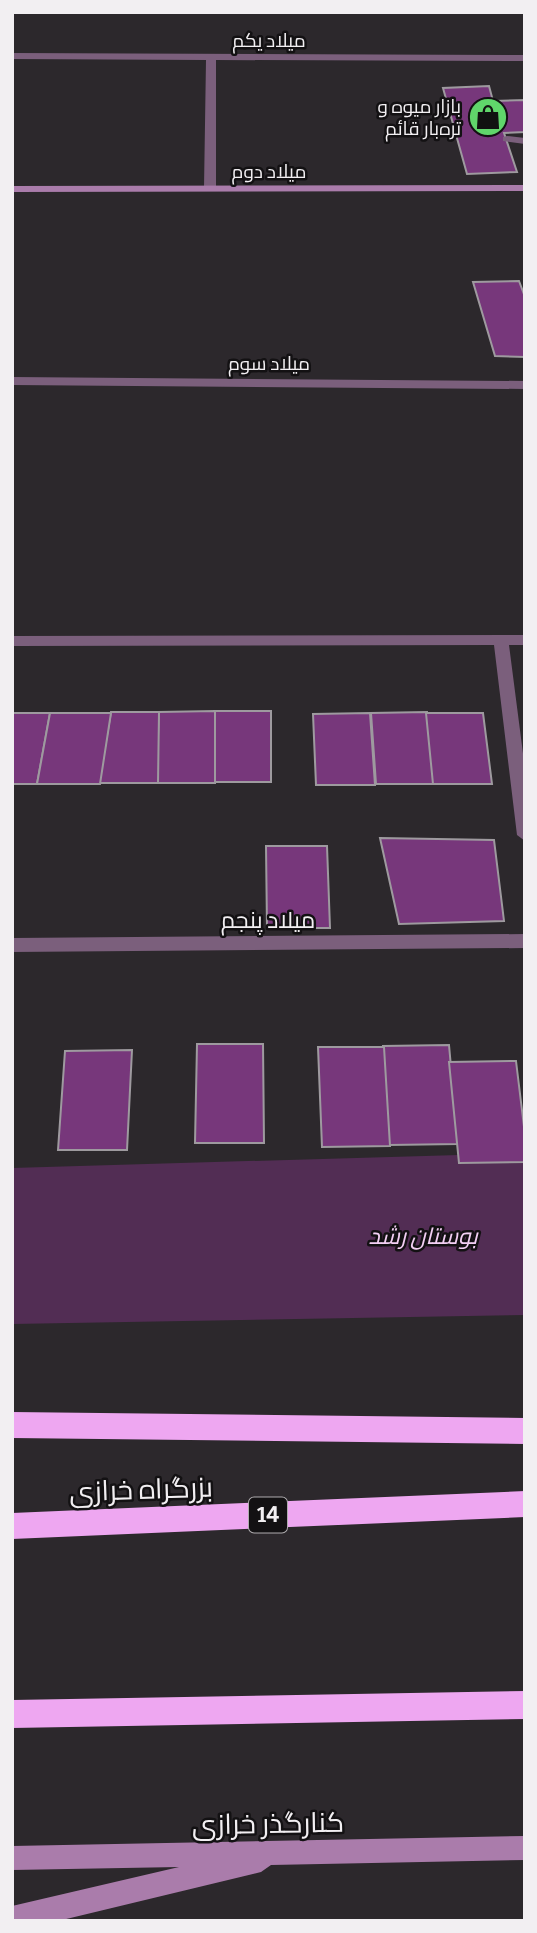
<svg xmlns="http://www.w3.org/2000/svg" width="537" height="1933" font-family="Bitter,Cairo,serif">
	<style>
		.green { fill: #522d54 }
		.building { fill: #77377b; stroke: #9e9a9f; stroke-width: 2 }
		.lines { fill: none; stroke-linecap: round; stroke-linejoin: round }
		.lane { fill: #7b5f7c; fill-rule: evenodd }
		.street { fill: #7b5f7c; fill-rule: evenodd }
		.secondary { fill: #aa7cab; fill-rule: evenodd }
		.highway { fill: #eea7f1; fill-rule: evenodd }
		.labels { text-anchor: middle; stroke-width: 5; stroke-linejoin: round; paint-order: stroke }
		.far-street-label { font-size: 19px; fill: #f2eff2; stroke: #131113 }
		.far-poi-label { font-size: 19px; fill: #f2eff2; stroke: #131113; text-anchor: end }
		.shield { fill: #131113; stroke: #afacaf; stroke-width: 2 }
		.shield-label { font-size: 21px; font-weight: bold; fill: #f2eff2 }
		.street-label { font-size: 23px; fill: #f2eff2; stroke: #131113 }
		.park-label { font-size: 23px; font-style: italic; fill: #f3cff4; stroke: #131113 }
		.near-street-label { font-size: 28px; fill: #f2eff2; stroke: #131113 }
	</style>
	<rect width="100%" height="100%" fill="#2c282c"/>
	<!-- green -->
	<path class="green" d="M525,1153V1315L12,1324V1168Z"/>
	<!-- building -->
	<g class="building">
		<path d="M489,86L493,101L525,100V132L504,133L517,172L467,174L443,88Z"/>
		<path d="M519,281L525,297V357L495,356L473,282Z"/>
		<path d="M214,711H271V782H213Z"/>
		<path d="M215,711V783H156L159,712Z"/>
		<path d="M111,712H159L158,783H99Z"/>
		<path d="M427,712L434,784H376L371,713Z"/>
		<path d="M12,713H50L37,784H12Z"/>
		<path d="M50,713H111L100,784H37Z"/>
		<path d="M370,713L375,785H316L313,714Z"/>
		<path d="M426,713H483L492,784H433Z"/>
		<path d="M380,838L494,840L504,921L399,924Z"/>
		<path d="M266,846H327L330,928H267Z"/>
		<path d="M197,1044H263L264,1143H195Z"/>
		<path d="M449,1045L458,1144L389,1145L383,1046Z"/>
		<path d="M318,1047H384L390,1146L322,1147Z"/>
		<path d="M132,1050L127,1150H58L65,1051Z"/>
		<path d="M516,1061L525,1135V1162L459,1163L449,1062Z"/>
	</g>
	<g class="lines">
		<!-- lane -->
		<path class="lane" d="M507,136L525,138V144L503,141V137Z"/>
		<!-- street -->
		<g class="street">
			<path d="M12,53L525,55V61L216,60V188L210,191L204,188L206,60L12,59Z"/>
			<path d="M12,377L525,381V389L12,385Z"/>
			<path d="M525,635V645H509L525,769V841L517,835L494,645L12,646V636Z"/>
			<path d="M525,934V948L12,952V938Z"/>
		</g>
		<!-- secondary -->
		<g class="secondary">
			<path d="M525,185V191L12,192V186Z"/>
			<path d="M525,1836V1860L271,1865L261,1872L58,1921H12V1906L179,1867L12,1870V1846Z"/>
		</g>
		<!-- highway -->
		<g class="highway">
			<path d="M12,1412L525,1418V1444L12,1438Z"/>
			<path d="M525,1491V1517L12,1539V1513Z"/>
			<path d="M525,1691V1719L12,1728V1700Z"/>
		</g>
	</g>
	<!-- icons -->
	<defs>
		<g id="shop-disc" transform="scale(2.0125)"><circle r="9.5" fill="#60d56b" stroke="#131113"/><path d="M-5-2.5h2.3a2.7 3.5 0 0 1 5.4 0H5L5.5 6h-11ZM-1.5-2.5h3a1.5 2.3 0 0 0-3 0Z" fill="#111"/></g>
	</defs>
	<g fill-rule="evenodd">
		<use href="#shop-disc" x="488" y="117"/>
	</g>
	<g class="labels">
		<!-- far-street labels -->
		<g class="far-street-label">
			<text x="269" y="47">میلاد یکم</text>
			<text x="269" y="178">میلاد دوم</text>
			<text x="269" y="370">میلاد سوم</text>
		</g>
		<!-- far-poi labels -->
		<g class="far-poi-label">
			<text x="461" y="113">بازار میوه و<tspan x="461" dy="22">تره‌بار قائم</tspan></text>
		</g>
		<!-- shield labels -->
		<rect class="shield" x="249" y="1497.5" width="38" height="35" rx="5"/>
		<g class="shield-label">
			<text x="268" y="1522">14</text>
		</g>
		<!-- street labels -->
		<g class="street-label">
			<text x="268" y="928">میلاد پنجم</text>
		</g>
		<!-- park labels -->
		<g class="park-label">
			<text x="423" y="1244">بوستان رشد</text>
		</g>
		<!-- near-street labels -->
		<g class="near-street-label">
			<text transform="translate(141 1489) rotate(-2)" y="10">بزرگراه خرازی</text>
			<text transform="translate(268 1823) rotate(-1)" y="10">کنارگذر خرازی</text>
		</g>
	</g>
	<!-- border -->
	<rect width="537" height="1933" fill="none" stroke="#f2eff2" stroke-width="28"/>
</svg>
